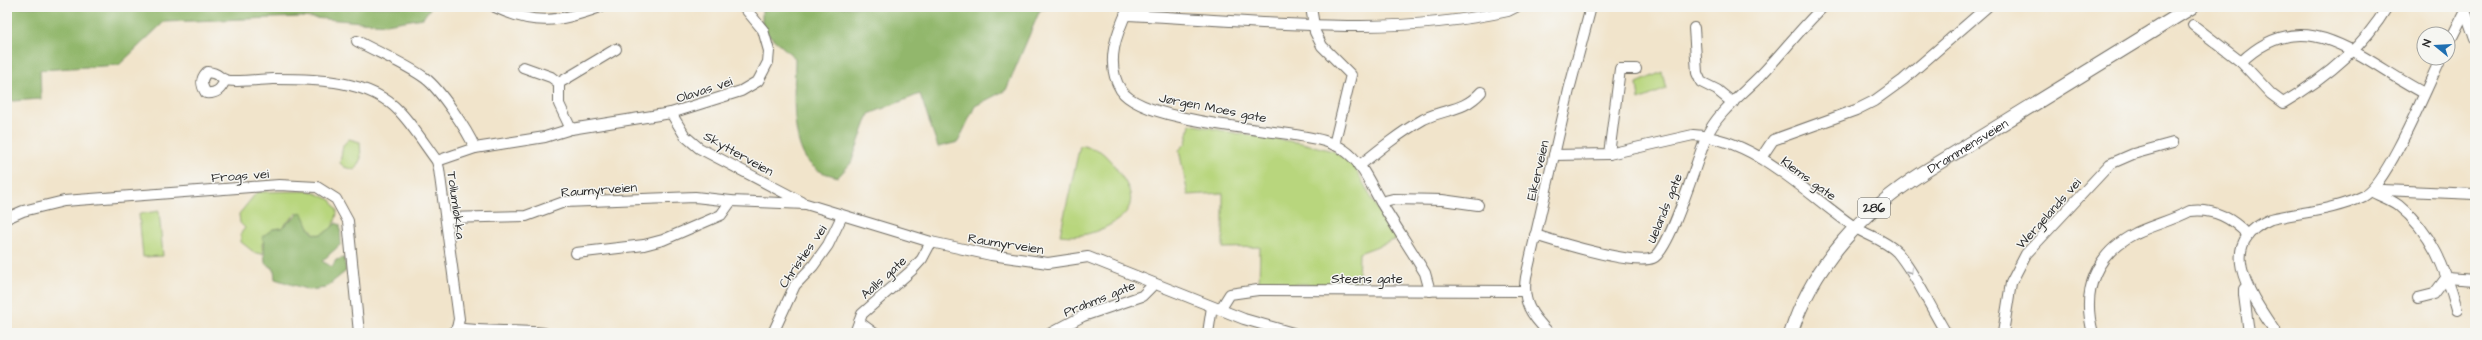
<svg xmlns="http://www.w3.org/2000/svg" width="2482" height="340" font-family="'Architects Daughter',sans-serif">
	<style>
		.green { fill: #b8d67d; stroke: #728054 }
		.forest { fill: #92b76c; stroke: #5e714c }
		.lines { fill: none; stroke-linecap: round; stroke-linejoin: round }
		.minor-casing { stroke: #706c63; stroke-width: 12 }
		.major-casing { stroke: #706c63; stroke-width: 15 }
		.minor { stroke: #fff; stroke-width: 10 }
		.major { stroke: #fff; stroke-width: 13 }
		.oneway { stroke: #a0a0a0 }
		.labels { text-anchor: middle; stroke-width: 3; stroke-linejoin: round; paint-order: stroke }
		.shield { fill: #f6f6f2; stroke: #686867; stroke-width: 1 }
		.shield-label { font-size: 12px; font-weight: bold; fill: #2b2b2b }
		.street-label { font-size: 13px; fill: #2b2b2b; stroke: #f6f6f2 }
	</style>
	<rect width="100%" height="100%" fill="#f6f6f2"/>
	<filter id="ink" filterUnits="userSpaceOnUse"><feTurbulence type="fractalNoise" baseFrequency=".025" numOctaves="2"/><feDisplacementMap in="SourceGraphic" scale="8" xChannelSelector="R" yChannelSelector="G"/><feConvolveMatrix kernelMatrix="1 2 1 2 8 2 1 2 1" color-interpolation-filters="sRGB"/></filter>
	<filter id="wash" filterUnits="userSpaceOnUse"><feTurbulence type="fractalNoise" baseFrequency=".012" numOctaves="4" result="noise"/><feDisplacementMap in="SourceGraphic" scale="16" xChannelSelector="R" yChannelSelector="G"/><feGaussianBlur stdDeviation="0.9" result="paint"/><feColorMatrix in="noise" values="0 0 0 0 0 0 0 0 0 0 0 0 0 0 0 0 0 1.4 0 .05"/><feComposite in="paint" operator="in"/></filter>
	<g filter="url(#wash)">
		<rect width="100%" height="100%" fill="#f1e4cb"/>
		<!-- green -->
		<g class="green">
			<path d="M1662,72L1666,89L1639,100L1637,83Z"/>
			<path d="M1190,124L1235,133L1302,143L1333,151L1354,166L1383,219L1397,239L1359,253L1358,284H1259L1260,247L1223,248V193L1188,195L1179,150L1186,143Z"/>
			<path d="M349,139L360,142L361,158L355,170L344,167L340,163L343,145Z"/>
			<path d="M1080,145C1086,147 1094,148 1100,151C1108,157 1115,166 1120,174C1139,200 1132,214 1104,228C1088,235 1078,237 1060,235Z"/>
			<path d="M311,191L331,200L337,210C337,223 329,237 315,234L297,213L281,228L273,229L262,244L263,254L255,253L241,242V233L245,228L240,223L239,214L257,192Z"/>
			<path d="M159,211L163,256L143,257L139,214Z"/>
		</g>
		<!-- forest -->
		<g class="forest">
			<path d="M7,7H431L423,18L386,24L301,17L164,22L119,65L40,70L41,99L12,101L7,96Z"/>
			<path d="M762,7H1052L1040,10L1006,90L975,106L958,142L938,147L920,94L869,114L851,163L838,177C831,175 821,173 815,168C788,150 795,88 795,58L762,29Z"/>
			<path d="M301,212C308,217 308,241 323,233C328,231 333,227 336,223L340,225L341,244L322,261L332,267L336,260L344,258L346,271L325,288L309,290L275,279L274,269L265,263L263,236L273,229L281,228Z"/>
		</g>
	</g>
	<g filter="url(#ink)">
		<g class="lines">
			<!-- minor casing -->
			<g class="minor-casing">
				<g id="minor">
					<path d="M495,7C535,26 559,22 600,7"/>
					<path d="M1129,7C1117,32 1104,63 1121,90C1140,120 1259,129 1295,135C1311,138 1330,140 1344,150C1362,162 1371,186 1382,204C1396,227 1411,250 1425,273L1430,291"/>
					<path d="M1311,7L1315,32L1322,46L1351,75L1334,145"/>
					<path d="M2465,10L2475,39"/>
					<path d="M1125,15C1253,20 1382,39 1508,11L1516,7"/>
					<path d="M2193,25L2241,62L2271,94L2283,103C2324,79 2363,48 2387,7"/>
					<path d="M1694,28L1697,73L1701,82L1717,90L1733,103"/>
					<path d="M357,41C379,53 404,63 425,78C440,89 467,130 475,148"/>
					<path d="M2448,45L2467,7"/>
					<path d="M2241,62C2306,0 2359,59 2424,93"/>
					<path d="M523,67L551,77L559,83"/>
					<path d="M225,80C221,90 216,94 206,93C201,85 200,79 207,72C220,73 218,78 226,80C233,83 265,79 274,79C315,79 370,79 400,112C414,127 425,145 437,161L439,169L459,319L457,328"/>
					<path d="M671,113L685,136L699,148L802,202"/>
					<path d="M571,129L559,104V83L616,49"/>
					<path d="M1609,154L1620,69H1636"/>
					<path d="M1554,155L1609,154L1693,135C1756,139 1804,192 1853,226C1867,236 1884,239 1897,252C1917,276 1930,307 1946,333"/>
					<path d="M1761,158L1773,140L1856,110L1874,101L1903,80L1987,7"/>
					<path d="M437,161L475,148L545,137L571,129L671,113L741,91L758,81L768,62L769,51L763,30L744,7"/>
					<path d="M1359,166C1380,149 1401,132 1424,119C1446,108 1463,112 1481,92"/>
					<path d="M2371,191C2379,196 2390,199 2398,205C2432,232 2446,270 2457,310"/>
					<path d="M2371,191L2383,190L2475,194"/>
					<path d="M1381,202L1393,199L1442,200L1478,205"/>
					<path d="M7,218L23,211L64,201L279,185L317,187L336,199L348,221L359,333"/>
					<path d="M447,218L526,216L564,202L695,197L731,201L806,204L931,242L991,255L1048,263L1088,257L1244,319L1293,333"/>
					<path d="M1535,235C1557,242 1634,266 1653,258C1670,251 1697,159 1706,138C1716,113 1744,93 1762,74C1783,52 1801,28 1823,7"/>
					<path d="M576,253L644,245L663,240L721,215L731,201"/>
					<path d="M2247,286L2244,289V295L2249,333"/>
					<path d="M2418,298L2434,294L2446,278L2475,280"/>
					<path d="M1220,310L1230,294L1258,290L1524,291"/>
					<path d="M859,322L874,333"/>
					<path d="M453,333L457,328C486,333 515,329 544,333"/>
					<path d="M773,333L795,285L813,266L828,245L842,216"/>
					<path d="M855,333L862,314L912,270L922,259L931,242"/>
					<path d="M1051,333L1083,316L1142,296L1154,284"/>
					<path d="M1208,333L1212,307"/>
					<path d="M1549,333C1531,315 1522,302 1526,277L1569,90L1591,7"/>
					<path d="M2003,333L2011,283L2026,254L2110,164L2133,154L2173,143"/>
					<path d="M2093,333C2081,290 2096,253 2136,233C2153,225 2173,220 2190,211C2214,208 2232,218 2248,235"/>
					<path d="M2276,333C2253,298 2212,244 2271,219C2302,212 2335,210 2364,196C2387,184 2428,85 2441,58"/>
				</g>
			</g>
			<!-- major casing -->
			<g class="major-casing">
				<g id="major">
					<path id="s1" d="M1791,333C1813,264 1864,210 1924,172L2192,7"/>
				</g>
			</g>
			<!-- minor -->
			<use href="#minor" class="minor"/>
			<!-- major -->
			<use href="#major" class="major"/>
		</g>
		<!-- one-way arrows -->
		<defs><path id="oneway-chevron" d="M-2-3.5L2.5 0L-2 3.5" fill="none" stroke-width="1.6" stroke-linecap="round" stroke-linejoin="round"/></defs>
		<use class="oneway" href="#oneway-chevron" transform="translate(1910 271) rotate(56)"/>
	</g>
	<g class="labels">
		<!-- shield labels -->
		<rect class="shield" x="1858" y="198" width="32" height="20" rx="3"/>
		<g class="shield-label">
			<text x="1874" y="212">286</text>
		</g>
		<!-- street labels -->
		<g class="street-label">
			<text transform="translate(704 89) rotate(-18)" y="5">Olavas vei</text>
			<text transform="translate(1213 107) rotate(11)" y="5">Jørgen Moes gate</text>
			<text dy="5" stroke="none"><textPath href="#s1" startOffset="264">Drammensveien</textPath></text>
			<text transform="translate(739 153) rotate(29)" y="5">Skytterveien</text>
			<text transform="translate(1537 170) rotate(-77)" y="5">Eikerveien</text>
			<text transform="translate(240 175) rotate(-4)" y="5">Frogs vei</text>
			<text transform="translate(1809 178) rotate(36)" y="5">Klems gate</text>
			<text transform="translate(599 189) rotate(-4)" y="5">Raumyrveien</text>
			<text transform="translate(457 205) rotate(82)" y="5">Tollumløkka</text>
			<text transform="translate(1664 208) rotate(-68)" y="5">Uelands gate</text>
			<text transform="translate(2048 213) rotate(-48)" y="5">Wergelands vei</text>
			<text transform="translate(1006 243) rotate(9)" y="5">Raumyrveien</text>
			<text transform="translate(802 256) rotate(-55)" y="5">Christies vei</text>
			<text transform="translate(883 277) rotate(-42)" y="5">Aalls gate</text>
			<text x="1367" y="283">Steens gate</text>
			<text transform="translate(1099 298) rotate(-22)" y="5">Prahms gate</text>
		</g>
	</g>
	<!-- margin -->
	<rect width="2482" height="340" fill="none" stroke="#f6f6f2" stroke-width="24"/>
	<!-- north arrow -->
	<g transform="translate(2436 46) rotate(288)"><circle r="19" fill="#f6f6f2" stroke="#a5a5a2"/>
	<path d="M0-3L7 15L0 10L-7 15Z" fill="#1f6fb2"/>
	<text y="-6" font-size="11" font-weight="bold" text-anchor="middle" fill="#2b2b2b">N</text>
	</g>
</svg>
